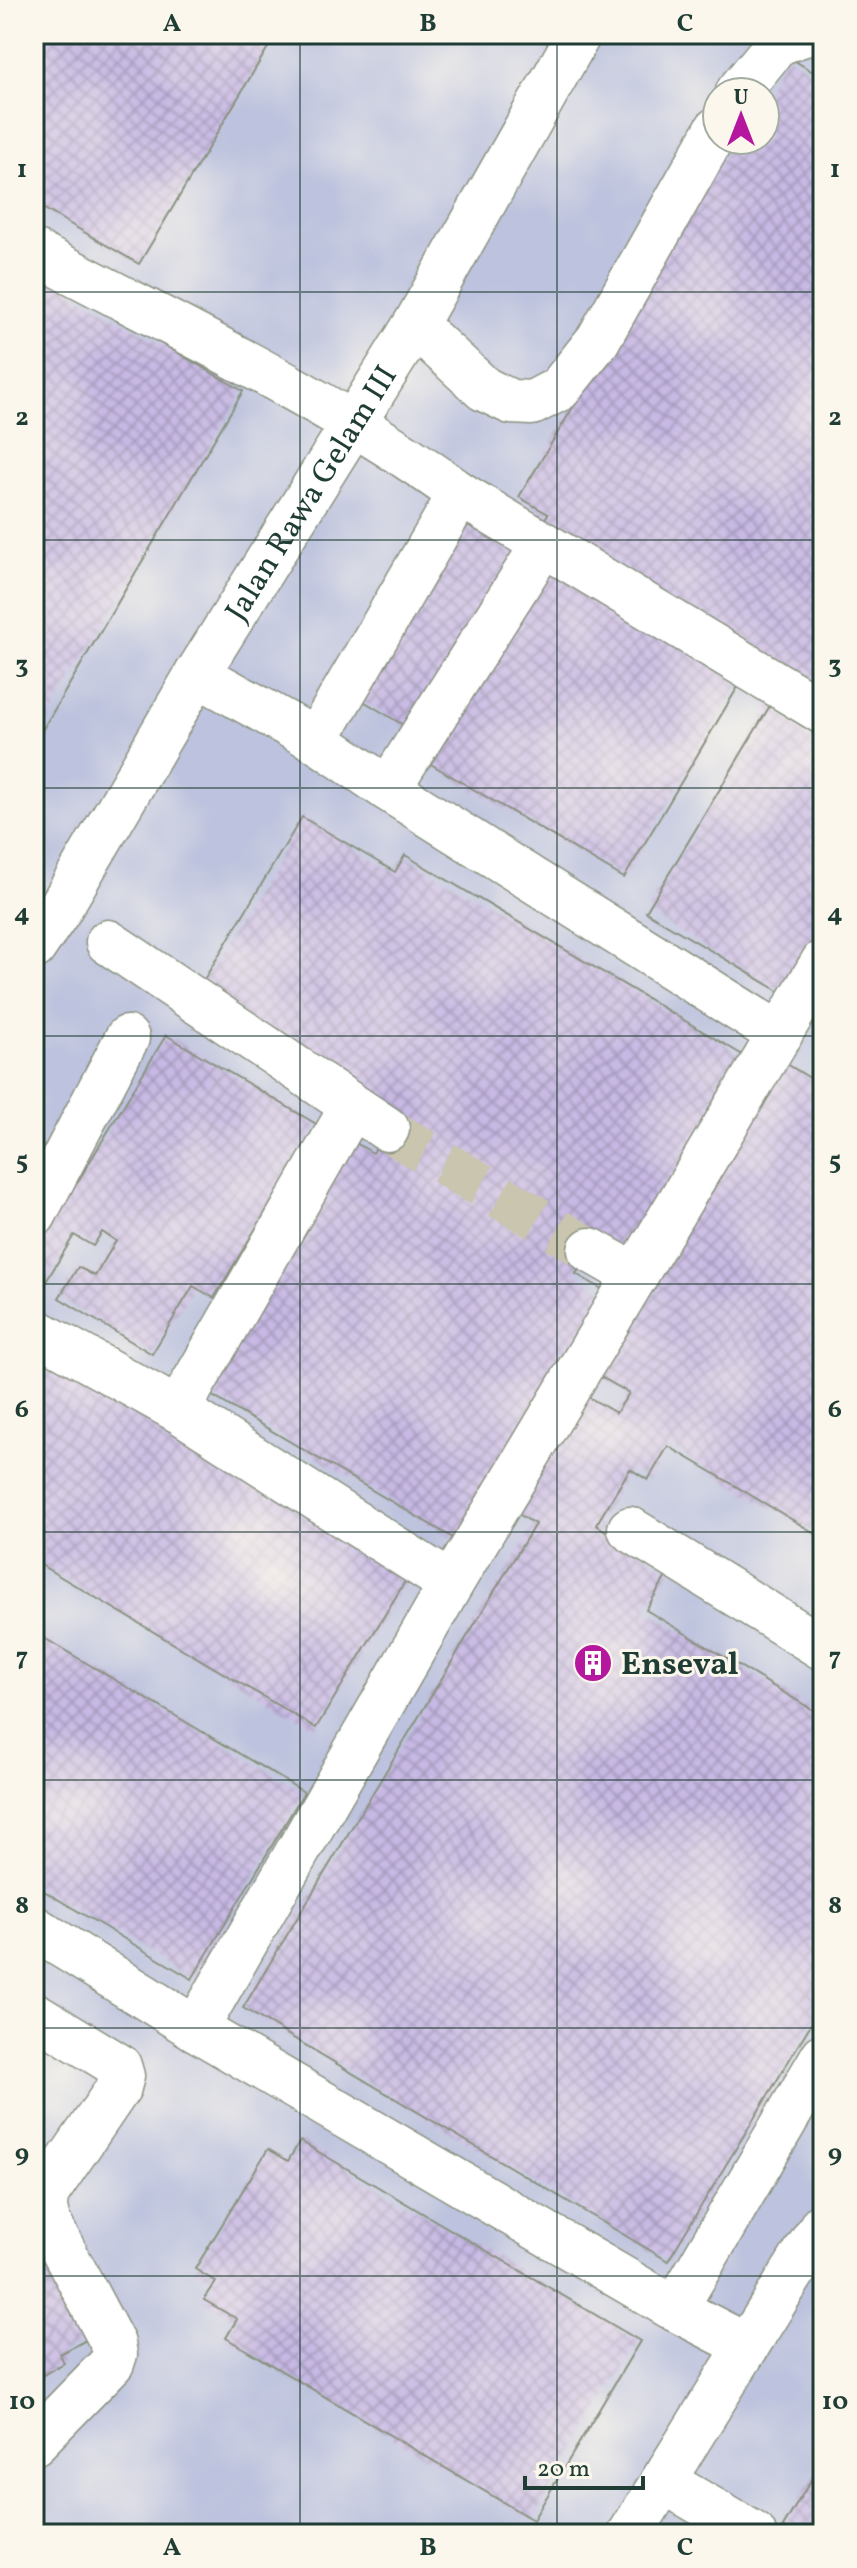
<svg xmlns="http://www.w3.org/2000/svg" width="857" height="2568" font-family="Vollkorn,serif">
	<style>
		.industrial { fill: #bdc3de; fill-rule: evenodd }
		.building { fill: url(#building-cross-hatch) }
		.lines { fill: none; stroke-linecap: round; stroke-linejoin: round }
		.minor-tunnel { stroke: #c9c5ae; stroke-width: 44; stroke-dasharray: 44 22; stroke-linecap: butt }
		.minor-casing { stroke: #8a9280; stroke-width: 47 }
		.minor { stroke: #fff; stroke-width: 44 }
		.grid { fill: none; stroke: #1f3d34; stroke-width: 2; stroke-opacity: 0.55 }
		.labels { text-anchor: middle; stroke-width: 6; stroke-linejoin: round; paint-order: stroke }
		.street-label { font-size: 32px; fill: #1f3d34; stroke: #fbf7ec }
		.poi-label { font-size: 32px; font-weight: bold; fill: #1f3d34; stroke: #fbf7ec; text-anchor: start }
		.neatline { fill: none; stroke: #1f3d34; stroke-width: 3 }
		.grid-label { font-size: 26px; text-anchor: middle; font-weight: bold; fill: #1f3d34 }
	</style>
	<defs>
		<pattern id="building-cross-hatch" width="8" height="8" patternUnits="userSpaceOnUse" patternTransform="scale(2)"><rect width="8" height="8" fill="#c8b9e4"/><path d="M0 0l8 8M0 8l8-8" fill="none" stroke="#a298ba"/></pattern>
	</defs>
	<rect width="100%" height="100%" fill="#fbf7ec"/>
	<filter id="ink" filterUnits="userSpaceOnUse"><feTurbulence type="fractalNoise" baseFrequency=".0125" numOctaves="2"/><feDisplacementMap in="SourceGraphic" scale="16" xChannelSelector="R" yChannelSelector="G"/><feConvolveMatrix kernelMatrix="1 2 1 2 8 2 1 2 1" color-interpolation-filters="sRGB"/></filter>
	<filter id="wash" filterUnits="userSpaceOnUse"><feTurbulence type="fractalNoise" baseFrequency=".006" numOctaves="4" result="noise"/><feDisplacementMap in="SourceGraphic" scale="32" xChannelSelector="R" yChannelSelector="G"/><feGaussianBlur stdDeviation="1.8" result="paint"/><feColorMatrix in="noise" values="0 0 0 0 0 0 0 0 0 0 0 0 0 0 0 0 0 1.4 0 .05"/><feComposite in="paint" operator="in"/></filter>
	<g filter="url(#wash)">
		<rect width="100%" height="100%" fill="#f4e7cd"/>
		<!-- industrial -->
		<path class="industrial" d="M34,34H823V2534H34ZM717,92H765V140H717Z"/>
		<g id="blocks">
			<!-- building -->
			<g class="building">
				<path d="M34,34H276L139,264L34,203Z"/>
				<path d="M785,55L823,78V700L537,531L548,514L519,497L734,140H765V92Z"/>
				<path d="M34,269L243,391L34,744Z"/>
				<path d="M461,519L516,552L410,729L355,696Z"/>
				<path d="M548,565L742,680L624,878L429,763Z"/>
				<path d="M777,694L823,721V951L794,1000L646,912Z"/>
				<path d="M302,817L395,872L405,855L746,1057L628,1254L598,1236L576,1274L609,1293L460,1542L204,1391L354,1142L373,1153L387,1129L199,988Z"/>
				<path d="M166,1035L318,1125L214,1298L193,1286L152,1354L59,1298L78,1267L95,1276L116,1241L102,1232L93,1246L74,1235L41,1290L34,1286V1238L70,1178L77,1183Z"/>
				<path d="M782,1061L823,1086V1538L668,1446L648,1480L630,1469L596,1525L670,1570L646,1610L823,1716V2004L668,2261L243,2008L535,1524L515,1512L585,1395L616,1413L629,1393L594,1373Z"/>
				<path d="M34,1346L412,1570L316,1728L34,1561Z"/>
				<path d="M34,1632L304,1792L192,1979L34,1885Z"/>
				<path d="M300,2141L640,2341L533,2520L226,2338L237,2319L204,2300L216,2282L195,2269L268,2149L288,2161Z"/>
				<path d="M34,2244L88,2339L60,2354L64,2363L34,2380Z"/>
				<path d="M823,2460V2534H795L783,2527Z"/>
			</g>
		</g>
	</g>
	<g filter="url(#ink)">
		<use href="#blocks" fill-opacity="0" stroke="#8a9280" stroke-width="2"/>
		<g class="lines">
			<!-- minor-tunnel -->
			<path class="minor-tunnel" d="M387,1129L590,1250"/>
			<!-- minor casing -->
			<g class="minor-casing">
				<g id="minor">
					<path d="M738,92L778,43L804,34"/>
					<path d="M34,252C177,328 328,398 460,494L823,712"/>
					<path d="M415,325L484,389L511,402L532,403L559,389L598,340L717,129"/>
					<path d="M197,674L316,740L388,789L780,1035"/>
					<path d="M316,740L460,494"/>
					<path d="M388,789L543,545"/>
					<path d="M108,942L387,1129"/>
					<path id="s1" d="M34,947L59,910L197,674L415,325L579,34"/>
					<path d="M34,1215L127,1038"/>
					<path d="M590,1250L636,1276"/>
					<path d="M34,1330L178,1410L451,1584"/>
					<path d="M178,1410L352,1107"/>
					<path d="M630,1529L823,1648"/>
					<path d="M34,1928L196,2029L675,2309L747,2346"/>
					<path d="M34,2014L119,2066L122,2076L119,2087L46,2194L45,2208L48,2221L113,2344L115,2354L112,2363L34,2443"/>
					<path d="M196,2029L451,1584L823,962"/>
					<path d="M675,2309L823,2056"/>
					<path d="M665,2478L682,2492L754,2534"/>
					<path d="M630,2534L823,2224"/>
				</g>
			</g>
			<!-- minor -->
			<use href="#minor" class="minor"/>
		</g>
	</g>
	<!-- grid -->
	<path class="grid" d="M300,34V2534M557,34V2534M34,292H823M34,540H823M34,788H823M34,1036H823M34,1284H823M34,1532H823M34,1780H823M34,2028H823M34,2276H823"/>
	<!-- icons -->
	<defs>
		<g id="building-disc" transform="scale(2)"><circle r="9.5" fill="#b5179e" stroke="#fbf7ec"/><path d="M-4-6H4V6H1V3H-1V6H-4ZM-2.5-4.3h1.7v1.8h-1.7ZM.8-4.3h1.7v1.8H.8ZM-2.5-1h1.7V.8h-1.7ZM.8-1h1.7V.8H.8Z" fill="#fff"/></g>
	</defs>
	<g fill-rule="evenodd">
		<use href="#building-disc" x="593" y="1663"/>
	</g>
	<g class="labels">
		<!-- street labels -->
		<g class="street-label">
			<text dy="11" stroke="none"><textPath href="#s1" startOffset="532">Jalan Rawa Gelam III</textPath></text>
		</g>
		<!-- poi labels -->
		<g class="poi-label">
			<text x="621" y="1674">Enseval</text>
		</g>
	</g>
	<!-- margin -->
	<rect width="857" height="2568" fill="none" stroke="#fbf7ec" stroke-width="88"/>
	<!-- north arrow -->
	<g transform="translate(741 116)"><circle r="38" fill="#fbf7ec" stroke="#a3ada2" stroke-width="2"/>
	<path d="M0-6L14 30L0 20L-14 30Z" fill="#b5179e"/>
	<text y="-12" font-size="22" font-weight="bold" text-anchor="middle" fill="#1f3d34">U</text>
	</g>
	<!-- scale -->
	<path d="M525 2476v12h118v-12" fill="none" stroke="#1f3d34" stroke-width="4"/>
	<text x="537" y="2476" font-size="24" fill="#1f3d34" stroke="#fbf7ec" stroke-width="6" paint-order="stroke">20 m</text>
	<rect x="44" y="44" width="769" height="2480" class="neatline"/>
	<g class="grid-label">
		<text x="172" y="31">A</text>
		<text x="428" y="31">B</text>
		<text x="685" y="31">C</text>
		<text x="22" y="177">1</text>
		<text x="835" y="177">1</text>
		<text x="22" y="425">2</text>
		<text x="835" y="425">2</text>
		<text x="22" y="673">3</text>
		<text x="835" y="673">3</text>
		<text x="22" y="921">4</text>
		<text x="835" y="921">4</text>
		<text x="22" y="1169">5</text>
		<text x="835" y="1169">5</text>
		<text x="22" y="1417">6</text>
		<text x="835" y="1417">6</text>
		<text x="22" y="1665">7</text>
		<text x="835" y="1665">7</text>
		<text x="22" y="1913">8</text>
		<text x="835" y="1913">8</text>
		<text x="22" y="2161">9</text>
		<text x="835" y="2161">9</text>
		<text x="22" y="2409">10</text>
		<text x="835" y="2409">10</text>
		<text x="172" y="2555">A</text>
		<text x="428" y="2555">B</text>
		<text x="685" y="2555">C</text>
	</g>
</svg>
